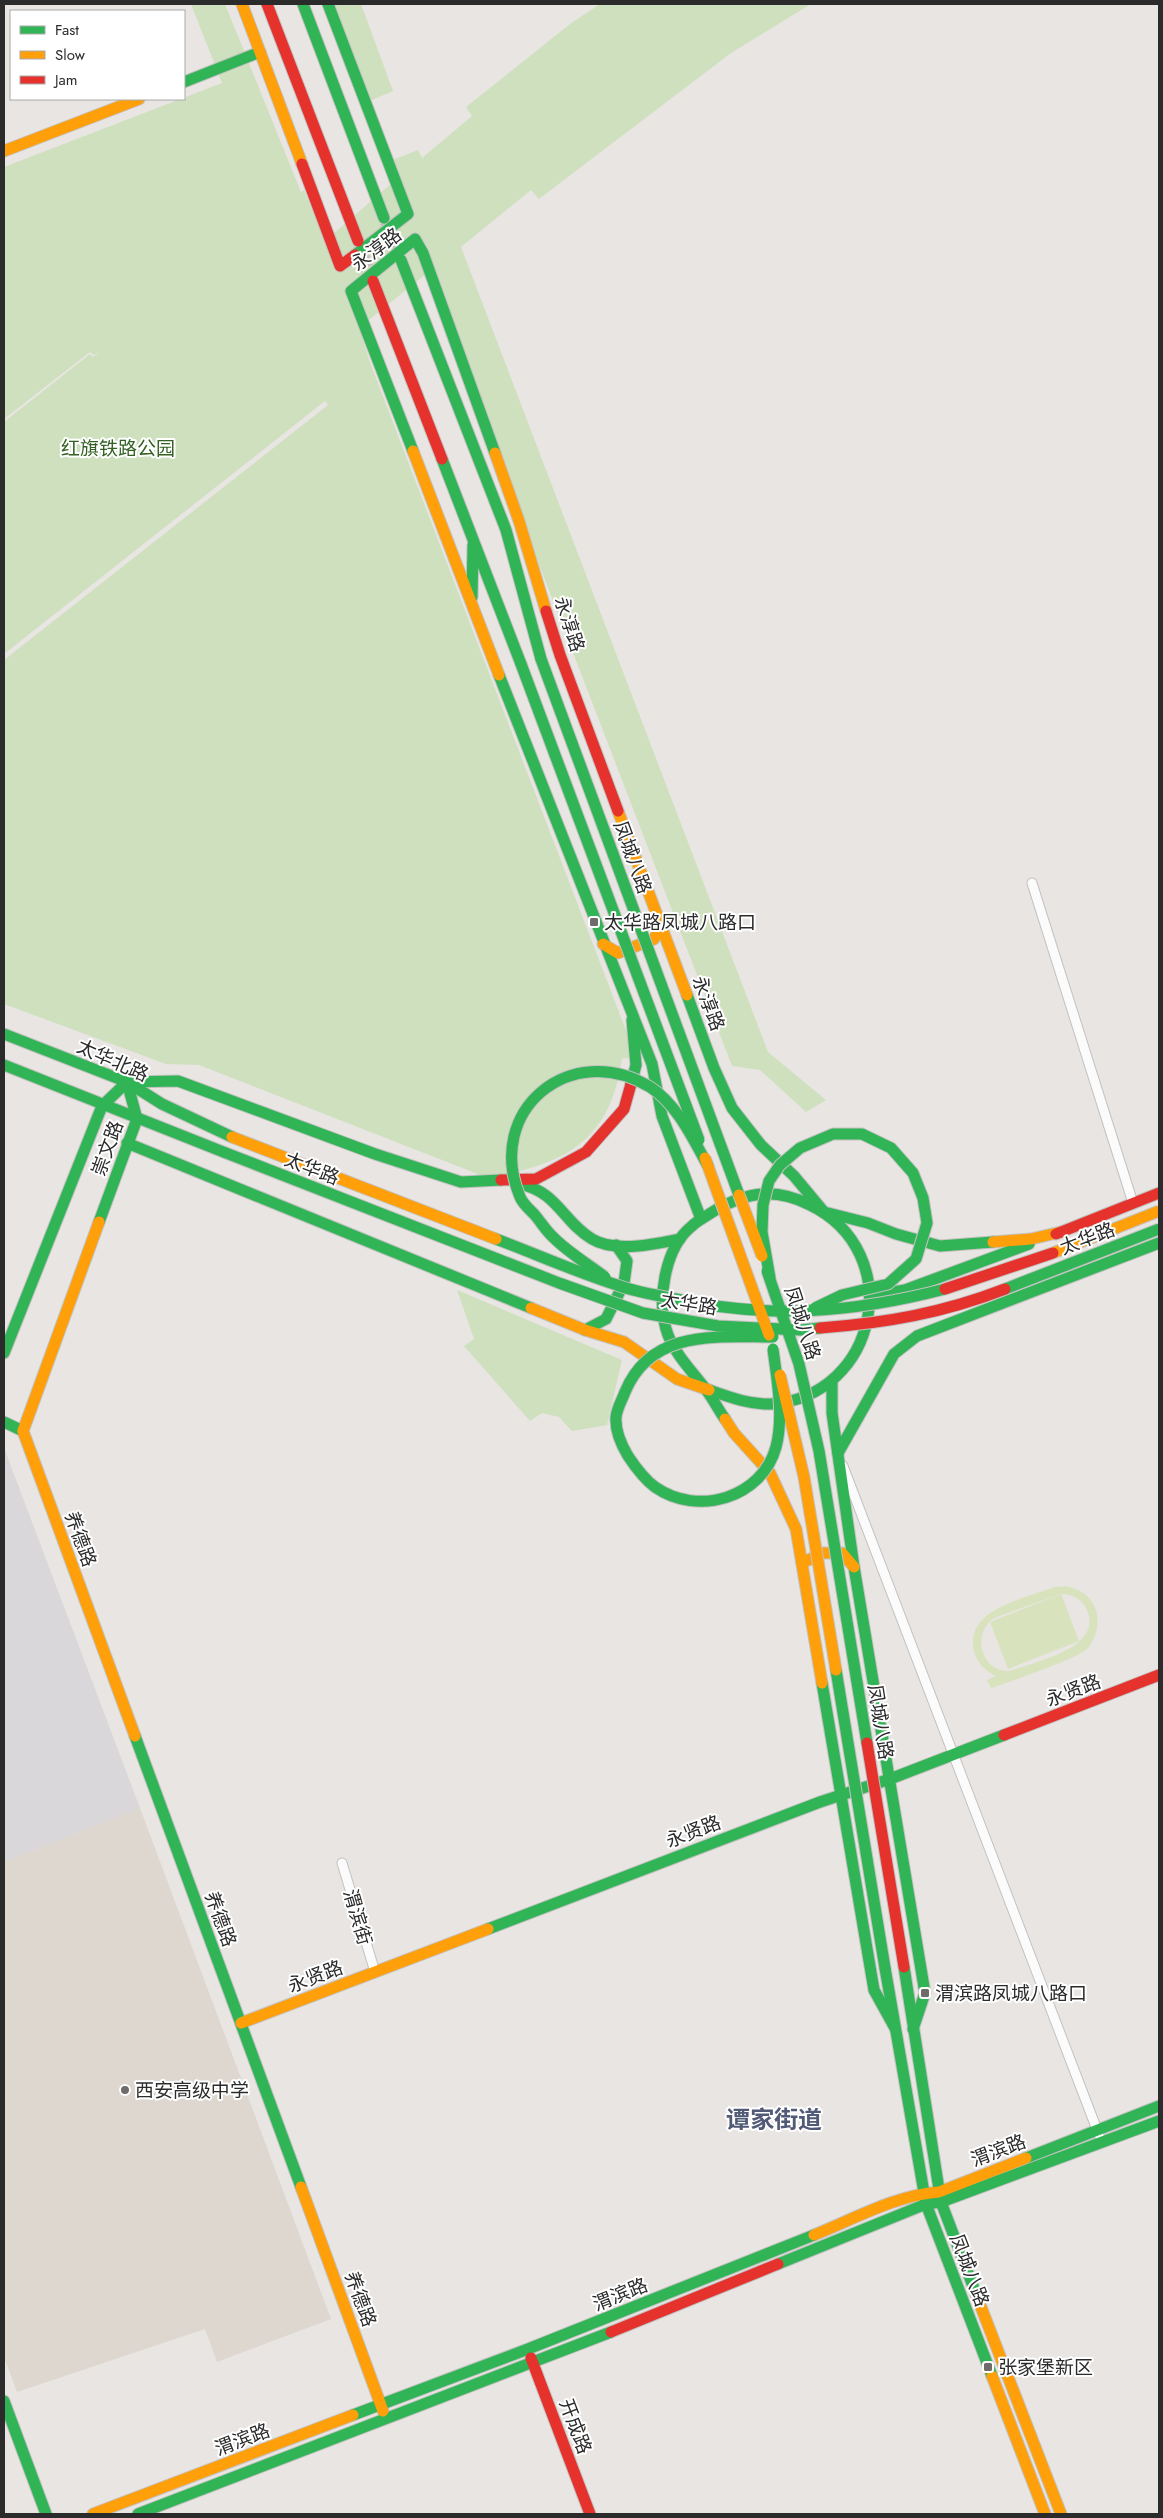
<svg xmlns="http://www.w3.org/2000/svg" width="1163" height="2518" font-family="Jost,'Noto Sans SC',sans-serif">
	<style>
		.industrial { fill: #d9d7d9 }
		.education { fill: #ded7cf }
		.green { fill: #cfe0bf }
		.pitch { fill: #d8e3be; fill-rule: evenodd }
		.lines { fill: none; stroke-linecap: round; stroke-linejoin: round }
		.secondary-tunnel { stroke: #c2c0bd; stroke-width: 11; stroke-dasharray: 11 5.5; stroke-linecap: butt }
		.street-casing { stroke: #c3c2c2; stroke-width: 11 }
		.fast-casing { stroke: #c3c2c2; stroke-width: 13 }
		.slow-casing { stroke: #c3c2c2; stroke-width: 13 }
		.jam-casing { stroke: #c3c2c2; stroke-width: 13 }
		.street { stroke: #fcfbfb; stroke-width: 9 }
		.fast { stroke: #30b455; stroke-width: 11 }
		.slow { stroke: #ff9f0a; stroke-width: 11 }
		.jam { stroke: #e5322d; stroke-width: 11 }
		.fast-bridge-casing { stroke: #c3c2c2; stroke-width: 13; stroke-linecap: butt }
		.slow-bridge-casing { stroke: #c3c2c2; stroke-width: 13; stroke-linecap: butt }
		.jam-bridge-casing { stroke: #c3c2c2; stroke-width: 13; stroke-linecap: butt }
		.fast-bridge { stroke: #30b455; stroke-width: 11 }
		.slow-bridge { stroke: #ff9f0a; stroke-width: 11 }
		.jam-bridge { stroke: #e5322d; stroke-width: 11 }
		.poi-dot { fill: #6d6c6b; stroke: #fff; stroke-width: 2 }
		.labels { text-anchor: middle; stroke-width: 4; stroke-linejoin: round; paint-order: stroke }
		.street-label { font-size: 19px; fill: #2b2b2b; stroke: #fff }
		.park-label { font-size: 19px; fill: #346024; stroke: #fff }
		.poi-label { font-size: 19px; fill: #2b2b2b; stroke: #fff; text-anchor: start }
		.district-label { font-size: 24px; font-weight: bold; fill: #515a76; stroke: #fff }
	</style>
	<rect width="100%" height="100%" fill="#e8e5e2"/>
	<!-- industrial -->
	<path class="industrial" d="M4,1448L140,1808L4,1862Z"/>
	<!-- education -->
	<path class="education" d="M140,1808L331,2319L217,2362L205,2329L17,2392L4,2357V1862Z"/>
	<!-- green -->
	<g class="green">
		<path d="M191,4H225L301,192L304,190L325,241L392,183L385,163L418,150L422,158L472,116L466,107L570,24L600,4H811L731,53L539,199L531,190L461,247L768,1052L826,1100L806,1112L760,1070L732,1066L427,273L359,328L371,365L637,1059L622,1058C612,1129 578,1159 510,1173L509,1176L488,1178L199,1065L166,1064L4,1004V660L328,405L325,401L4,654V422L90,354L93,357L100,351L94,355L90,352L4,419V167L222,83Z"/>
		<path d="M325,4H361L393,91L363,104Z"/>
		<path d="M457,1290L622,1360L607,1425L572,1431L559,1417L542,1413L530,1421L464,1346L474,1339Z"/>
	</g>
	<!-- pitch -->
	<g class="pitch">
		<path d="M1065,1586C1080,1589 1090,1595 1096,1610C1100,1624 1096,1639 1087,1649C1079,1658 1006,1683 991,1688L987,1680L996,1676C985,1671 977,1663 974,1651C964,1609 1026,1598 1055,1587ZM1061,1594C1072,1594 1082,1599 1086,1608C1106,1648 1036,1661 1010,1671C981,1673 971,1634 994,1618Z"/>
		<path d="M1061,1594L1079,1641L1008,1669L990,1622Z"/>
	</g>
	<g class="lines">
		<!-- secondary-tunnel -->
		<g class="secondary-tunnel">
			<path d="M385,222L401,260"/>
			<path d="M358,241L373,281"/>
		</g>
		<!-- street casing -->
		<g class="street-casing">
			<g id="street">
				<path d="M1032,883L1133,1203"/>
				<path d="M843,1466L1099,2135"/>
				<path d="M342,1863L375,1972"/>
			</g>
		</g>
		<!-- fast casing -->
		<g class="fast-casing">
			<g id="fast">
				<path d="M303,4L384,218"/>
				<path d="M328,4L408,214L355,255"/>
				<path d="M184,82L260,52"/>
				<path d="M401,260L506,530L541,659"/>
				<path d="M413,451L351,291L415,239L423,253L495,453"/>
				<path d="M442,459L521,664"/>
				<path d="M472,597L473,545"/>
				<path d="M499,675L652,1064L662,1116L701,1219"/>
				<path d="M687,995L714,1068L732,1108L761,1145L794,1176L824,1212L868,1223L896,1234L940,1246L993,1242"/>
				<path d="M4,1034L127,1082L162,1104L232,1137"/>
				<path d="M4,1065L226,1153"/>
				<path d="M127,1082L178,1081L375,1154L461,1182L501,1180"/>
				<path d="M631,1084L636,1065L632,1020"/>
				<path d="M127,1143L531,1308"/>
				<path d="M520,1184C558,1192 563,1222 592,1239C615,1253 656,1244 680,1239"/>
				<path d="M99,1222L137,1119L127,1082"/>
				<path d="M870,1296L905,1290L1029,1244"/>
				<path d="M585,1330L606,1319L624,1283L627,1261L616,1245"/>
				<path d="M4,1353L102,1106L127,1082"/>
				<path d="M832,1381V1413L854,1567L925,1993L913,2029"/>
				<path d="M709,1390C729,1397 750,1405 771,1404C879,1396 907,1252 810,1205C796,1198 779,1193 763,1194C745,1195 729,1202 714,1211C707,1216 698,1220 692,1226C664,1248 656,1303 668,1335C676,1355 691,1370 704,1387C712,1397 718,1409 725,1419"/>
				<path d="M4,1422L23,1431"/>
				<path d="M838,1453L894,1354L917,1336L1159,1243"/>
				<path d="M822,1683L874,1990L895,2028"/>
				<path d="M135,1736L301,2187"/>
				<path d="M488,1929L820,1802L890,1779L1004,1735"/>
				<path d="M904,1967L941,2202L976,2294"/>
				<path d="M885,1968L926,2204L992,2376"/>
				<path d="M1026,2158L1159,2106"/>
				<path d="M778,2264L926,2204L941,2202L1159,2121"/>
				<path d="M4,2401L46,2514"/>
				<path d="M353,2415L528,2349L814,2235"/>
				<path d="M138,2514L611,2332"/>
			</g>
		</g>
		<!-- slow casing -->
		<g class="slow-casing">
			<g id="slow">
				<path d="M242,4L302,164"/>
				<path d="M4,151L139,99"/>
				<path d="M413,451L499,675"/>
				<path d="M495,453L519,521L546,611"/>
				<path d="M618,811L687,995"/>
				<path d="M603,944L618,953L654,939L661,926"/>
				<path d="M993,1242L1031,1239L1061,1232"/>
				<path d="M531,1308L585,1330L624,1342L677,1379L709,1390"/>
				<path d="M725,1419L734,1433L770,1473L796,1529L822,1683"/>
				<path d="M23,1431L135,1736"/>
				<path d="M23,1431L99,1222"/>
				<path d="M802,1563L823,1553H842L854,1567"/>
				<path d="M241,2023L488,1929"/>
				<path d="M301,2187L383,2411"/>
				<path d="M814,2235C854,2219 896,2195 939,2192L1026,2158"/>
				<path d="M976,2294L1061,2514"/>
				<path d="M992,2376L1045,2514"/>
				<path d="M93,2514L353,2415"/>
			</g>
		</g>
		<!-- jam casing -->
		<g class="jam-casing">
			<g id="jam">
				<path d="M267,4L358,241"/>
				<path d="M302,164L340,266L355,255"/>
				<path d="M373,281L442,459"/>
				<path d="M546,611L560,655L618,811"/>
				<path d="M501,1180L536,1179L586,1152L624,1109L631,1084"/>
				<path d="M1056,1234L1159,1193"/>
				<path d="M1004,1735L1159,1675"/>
				<path d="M611,2332L778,2264"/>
				<path d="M531,2358L590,2514"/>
			</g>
		</g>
		<!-- street -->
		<use href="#street" class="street"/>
		<!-- fast -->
		<use href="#fast" class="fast"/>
		<!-- slow -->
		<use href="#slow" class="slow"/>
		<!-- jam -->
		<use href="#jam" class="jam"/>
		<!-- fast-bridge casing -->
		<g class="fast-bridge-casing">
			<g id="fast-bridge">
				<path d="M541,659L739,1195"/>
				<path d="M521,664L699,1140"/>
				<path d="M226,1153L559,1283L643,1313L718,1326L801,1330L820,1328"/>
				<path d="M496,1239C536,1254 576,1272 617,1285C635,1292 656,1295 676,1299C769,1319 853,1313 945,1289"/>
				<path d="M767,1271L799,1364L819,1451L867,1743"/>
				<path d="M605,1277C588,1264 569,1253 554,1238C546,1231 541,1222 534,1214C529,1209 523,1204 520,1197C484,1110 571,1039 650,1087C677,1104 693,1139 708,1166"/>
				<path d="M770,1278L762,1232L763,1205L769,1181L780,1165L800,1148L833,1134H862L891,1148L913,1173L923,1198L927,1223L916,1259L888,1284L842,1295L815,1308"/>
				<path d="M1005,1289L1159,1229"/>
				<path d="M773,1337C716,1337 651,1329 625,1392C622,1400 617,1408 616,1417C615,1430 622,1446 628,1456C636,1468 644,1479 655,1487C698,1517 762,1498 776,1447C784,1416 777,1380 773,1349"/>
				<path d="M836,1670L885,1968"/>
			</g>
		</g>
		<!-- slow-bridge casing -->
		<g class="slow-bridge-casing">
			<g id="slow-bridge">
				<path d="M232,1137L496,1239"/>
				<path d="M705,1158L769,1335"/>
				<path d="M739,1195L762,1256"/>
				<path d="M1053,1253L1159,1211"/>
				<path d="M780,1375L804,1477L836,1670"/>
			</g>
		</g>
		<!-- jam-bridge casing -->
		<g class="jam-bridge-casing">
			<g id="jam-bridge">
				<path d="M945,1289L1053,1253"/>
				<path d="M820,1328C886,1323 943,1313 1005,1289"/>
				<path d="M867,1743L904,1967"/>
			</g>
		</g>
		<!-- fast-bridge -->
		<use href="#fast-bridge" class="fast-bridge"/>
		<!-- slow-bridge -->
		<use href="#slow-bridge" class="slow-bridge"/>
		<!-- jam-bridge -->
		<use href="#jam-bridge" class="jam-bridge"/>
	</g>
	<!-- markers -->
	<g class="poi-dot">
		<rect x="589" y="917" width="10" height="10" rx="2.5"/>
		<rect x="920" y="1988" width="10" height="10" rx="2.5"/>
		<circle cx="125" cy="2090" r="5"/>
		<rect x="983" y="2362" width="10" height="10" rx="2.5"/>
	</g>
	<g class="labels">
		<!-- street labels -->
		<g class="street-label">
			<text transform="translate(376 249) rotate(-37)" y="7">永淳路</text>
			<text transform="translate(570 624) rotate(72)" y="7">永淳路</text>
			<text transform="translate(633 857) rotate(70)" y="7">凤城八路</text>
			<text transform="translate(709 1003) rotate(69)" y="7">永淳路</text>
			<text transform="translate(113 1060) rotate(24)" y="7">太华北路</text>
			<text transform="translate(107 1148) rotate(-70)" y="7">崇文路</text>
			<text transform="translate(312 1168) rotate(21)" y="7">太华路</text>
			<text transform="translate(1087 1238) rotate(-21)" y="7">太华路</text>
			<text transform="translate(689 1303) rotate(9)" y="7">太华路</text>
			<text transform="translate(803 1323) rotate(72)" y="7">凤城八路</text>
			<text transform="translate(81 1539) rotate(70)" y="7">养德路</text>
			<text transform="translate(1073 1690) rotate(-21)" y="7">永贤路</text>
			<text transform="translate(881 1722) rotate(81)" y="7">凤城八路</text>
			<text transform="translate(693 1831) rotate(-21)" y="7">永贤路</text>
			<text transform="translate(358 1917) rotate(74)" y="7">渭滨街</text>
			<text transform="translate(221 1919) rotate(70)" y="7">养德路</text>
			<text transform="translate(315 1976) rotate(-21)" y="7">永贤路</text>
			<text transform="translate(998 2150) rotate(-21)" y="7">渭滨路</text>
			<text transform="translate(970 2270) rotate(69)" y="7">凤城八路</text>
			<text transform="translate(620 2294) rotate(-22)" y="7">渭滨路</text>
			<text transform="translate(361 2299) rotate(70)" y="7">养德路</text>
			<text transform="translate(576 2426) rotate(69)" y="7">开成路</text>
			<text transform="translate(242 2439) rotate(-21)" y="7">渭滨路</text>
		</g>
		<!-- park labels -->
		<g class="park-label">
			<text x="118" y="455">红旗铁路公园</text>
		</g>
		<!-- poi labels -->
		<g class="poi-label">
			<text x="604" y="929">太华路凤城八路口</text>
			<text x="935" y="2000">渭滨路凤城八路口</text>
			<text x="135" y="2097">西安高级中学</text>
			<text x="998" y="2374">张家堡新区</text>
		</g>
		<!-- district labels -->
		<g class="district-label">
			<text x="774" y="2128">谭家街道</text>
		</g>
	</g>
	<!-- border -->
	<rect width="1163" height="2518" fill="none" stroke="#2b2b2b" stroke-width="10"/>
	<!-- legend -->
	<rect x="10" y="10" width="175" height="90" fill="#ffffff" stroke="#aaaaaa"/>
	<rect x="20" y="26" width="25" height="8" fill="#30b455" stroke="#aaaaaa"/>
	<text x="55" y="35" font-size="15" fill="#2b2b2b">Fast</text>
	<rect x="20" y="51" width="25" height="8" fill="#ff9f0a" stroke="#aaaaaa"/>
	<text x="55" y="60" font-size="15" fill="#2b2b2b">Slow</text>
	<rect x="20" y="76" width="25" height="8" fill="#e5322d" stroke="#aaaaaa"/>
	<text x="55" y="85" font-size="15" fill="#2b2b2b">Jam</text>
</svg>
